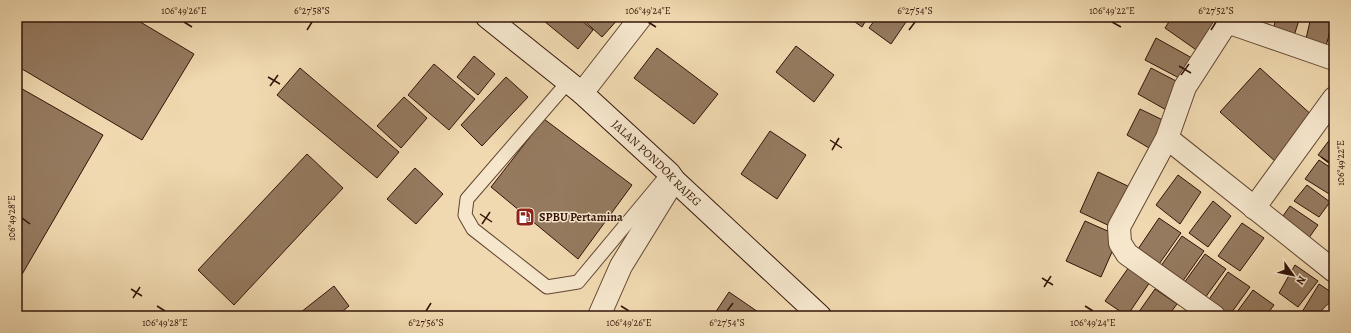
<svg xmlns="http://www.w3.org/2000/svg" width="1351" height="333" font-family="Alegreya,serif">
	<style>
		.building { fill: #957a5f; stroke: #331408 }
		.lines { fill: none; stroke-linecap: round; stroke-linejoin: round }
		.lane-casing { stroke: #624532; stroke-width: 15 }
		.street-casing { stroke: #624532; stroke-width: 24 }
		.secondary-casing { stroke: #331408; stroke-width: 24 }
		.lane { stroke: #f5e6cc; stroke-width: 13 }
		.street { stroke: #f5e6cc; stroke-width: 22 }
		.secondary { stroke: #f5e6cc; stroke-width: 22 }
		.ticks { fill: none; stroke: #331408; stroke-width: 1.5 }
		.labels { text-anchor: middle; stroke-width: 3; stroke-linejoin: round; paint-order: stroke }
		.street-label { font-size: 12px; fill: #331408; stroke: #f5e6cc }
		.poi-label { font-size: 12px; font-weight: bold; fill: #331408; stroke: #f5e6cc; text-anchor: start }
		.neatline { fill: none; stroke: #331408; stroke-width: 1.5 }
		.ticks-label { font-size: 10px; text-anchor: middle; fill: #331408 }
	</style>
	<rect width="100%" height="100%" fill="#f0d9b0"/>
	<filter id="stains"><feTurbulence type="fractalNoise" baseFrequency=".005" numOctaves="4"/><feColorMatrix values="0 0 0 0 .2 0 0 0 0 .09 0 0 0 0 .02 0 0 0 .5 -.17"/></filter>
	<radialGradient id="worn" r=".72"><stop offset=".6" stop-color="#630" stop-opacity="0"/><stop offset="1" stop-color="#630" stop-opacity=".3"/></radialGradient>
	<!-- building -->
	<g class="building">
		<path d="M17,17H132L194,54L142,140L17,66Z"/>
		<path d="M547,17H577L593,30L578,49L544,21Z"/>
		<path d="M580,17H620L602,37Z"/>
		<path d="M848,17H868L862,27Z"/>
		<path d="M877,17H899L906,22L891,44L869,28Z"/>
		<path d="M1172,17H1212L1222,24L1202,54L1165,28Z"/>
		<path d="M1276,17H1300L1293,39L1272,36Z"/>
		<path d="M1311,17H1334L1326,46L1305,43Z"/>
		<path d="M1156,38L1192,58L1181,79L1145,60Z"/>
		<path d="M796,46L834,75L814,102L776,72Z"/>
		<path d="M657,48L718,94L694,124L634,78Z"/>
		<path d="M474,56L495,74L478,95L457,77Z"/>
		<path d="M434,64L475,99L449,130L408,95Z"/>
		<path d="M300,68L399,152L377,178L277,95Z"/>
		<path d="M1151,68L1178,82L1168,111L1138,94Z"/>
		<path d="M1260,68L1315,118L1276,162L1220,112Z"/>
		<path d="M506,77L528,97L482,146L461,125Z"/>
		<path d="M17,86L103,135L17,283Z"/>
		<path d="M404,97L427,118L401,148L377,126Z"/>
		<path d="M1140,109L1167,122L1156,152L1127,135Z"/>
		<path d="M544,119L632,185L578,259L491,187Z"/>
		<path d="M770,131L806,155L777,199L741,174Z"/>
		<path d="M1331,138L1334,140V165L1318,155Z"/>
		<path d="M307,154L343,188L234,305L198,270Z"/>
		<path d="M1319,160L1334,170V197L1305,179Z"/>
		<path d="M415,168L443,194L416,224L387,199Z"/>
		<path d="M1098,172L1132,188L1114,228L1080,212Z"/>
		<path d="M1178,175L1201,192L1180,224L1156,205Z"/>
		<path d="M1307,185L1330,202L1319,217L1294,201Z"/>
		<path d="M1213,201L1231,216L1208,247L1189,233Z"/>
		<path d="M1290,206L1318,225L1306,242L1278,223Z"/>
		<path d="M1159,218L1181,233L1157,267L1136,252Z"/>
		<path d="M1085,221L1119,236L1101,277L1066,261Z"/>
		<path d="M1242,223L1264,238L1240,271L1218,256Z"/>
		<path d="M1182,236L1204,251L1180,285L1158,270Z"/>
		<path d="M1205,254L1226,269L1202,302L1181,287Z"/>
		<path d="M1295,265L1318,281L1298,307L1279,293Z"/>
		<path d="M1129,267L1150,282L1127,316L1105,301Z"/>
		<path d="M1228,272L1250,287L1229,316H1220L1205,305Z"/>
		<path d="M1319,284L1334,294V310L1330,316H1308L1302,312Z"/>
		<path d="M334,286L349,306L337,316H296Z"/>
		<path d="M1155,289L1177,304L1168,316H1136Z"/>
		<path d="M1253,290L1274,305L1266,316H1234Z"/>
		<path d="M729,292L764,316H713Z"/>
	</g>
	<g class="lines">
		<!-- lane casing -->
		<g class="lane-casing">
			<path id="lane" d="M568,82L467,199L465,215L473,229L547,287L578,282L668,174"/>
		</g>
		<!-- street casing -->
		<g class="street-casing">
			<g id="street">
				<path d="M582,93L641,17"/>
				<path d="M1167,138L1334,271"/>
				<path d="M1254,208L1334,98"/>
				<path d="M599,316L621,266L674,180"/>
				<path d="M1214,316L1127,254L1120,243L1119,227L1167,138L1185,87L1227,22L1334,59"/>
				<path d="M1332,316L1334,314"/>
			</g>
		</g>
		<!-- secondary casing -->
		<g class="secondary-casing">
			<g id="secondary">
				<path id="s1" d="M487,17L582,93L669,173L674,180L820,316"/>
			</g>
		</g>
		<!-- lane -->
		<use href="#lane" class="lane"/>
		<!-- street -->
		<use href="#street" class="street"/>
		<!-- secondary -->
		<use href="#secondary" class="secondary"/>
	</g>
	<!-- ticks -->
	<path class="ticks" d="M184,22L192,27M648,22L656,27M1112,22L1121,27M307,30L312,22M909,30L915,22M1211,30L1216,22M1179,66L1191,73M1181,75L1189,64M268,77L280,84M270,86L278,75M830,140L842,148M832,150L839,138M1321,157L1329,163M480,214L492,222M22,218L30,224M482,224L490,212M1042,278L1053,285M1044,287L1051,276M131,289L142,296M133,298L140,287M157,306L165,311M621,306L629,311M1085,306L1093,311M426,311L431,303M727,311L733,303"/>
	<!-- icons -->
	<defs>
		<g id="fuel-square" transform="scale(1)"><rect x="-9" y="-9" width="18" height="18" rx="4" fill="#8f2418" stroke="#f5e6cc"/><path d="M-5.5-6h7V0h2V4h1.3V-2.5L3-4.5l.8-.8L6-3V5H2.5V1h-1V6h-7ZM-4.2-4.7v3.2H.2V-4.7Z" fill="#fff"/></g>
	</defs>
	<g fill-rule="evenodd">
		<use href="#fuel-square" x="525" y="217"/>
	</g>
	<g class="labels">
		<!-- street labels -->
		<g class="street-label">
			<text dy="4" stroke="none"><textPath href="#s1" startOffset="224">JALAN PONDOK RAJEG</textPath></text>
		</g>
		<!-- poi labels -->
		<g class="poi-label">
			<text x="539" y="221">SPBU Pertamina</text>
		</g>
	</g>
	<!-- margin -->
	<rect width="1351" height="333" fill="none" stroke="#f0d9b0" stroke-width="44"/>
	<!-- north arrow -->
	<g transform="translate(1293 275) rotate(123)" stroke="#f5e6cc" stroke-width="3" paint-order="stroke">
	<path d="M0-3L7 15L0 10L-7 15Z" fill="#331408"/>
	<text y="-6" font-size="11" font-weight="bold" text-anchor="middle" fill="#331408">N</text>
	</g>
	<rect x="22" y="22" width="1307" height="289" class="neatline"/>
	<g class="ticks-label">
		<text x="184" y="14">106°49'26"E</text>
		<text x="312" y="14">6°27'58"S</text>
		<text x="648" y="14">106°49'24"E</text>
		<text x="915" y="14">6°27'54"S</text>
		<text x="1112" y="14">106°49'22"E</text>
		<text x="1216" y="14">6°27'52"S</text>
		<text transform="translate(1340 163) rotate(-90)" y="4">106°49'22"E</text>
		<text transform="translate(11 218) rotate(-90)" y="4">106°49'28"E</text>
		<text x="165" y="326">106°49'28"E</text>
		<text x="426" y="326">6°27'56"S</text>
		<text x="629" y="326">106°49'26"E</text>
		<text x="727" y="326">6°27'54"S</text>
		<text x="1093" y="326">106°49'24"E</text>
	</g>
	<rect width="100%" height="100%" filter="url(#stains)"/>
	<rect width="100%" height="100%" fill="url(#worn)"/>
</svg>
